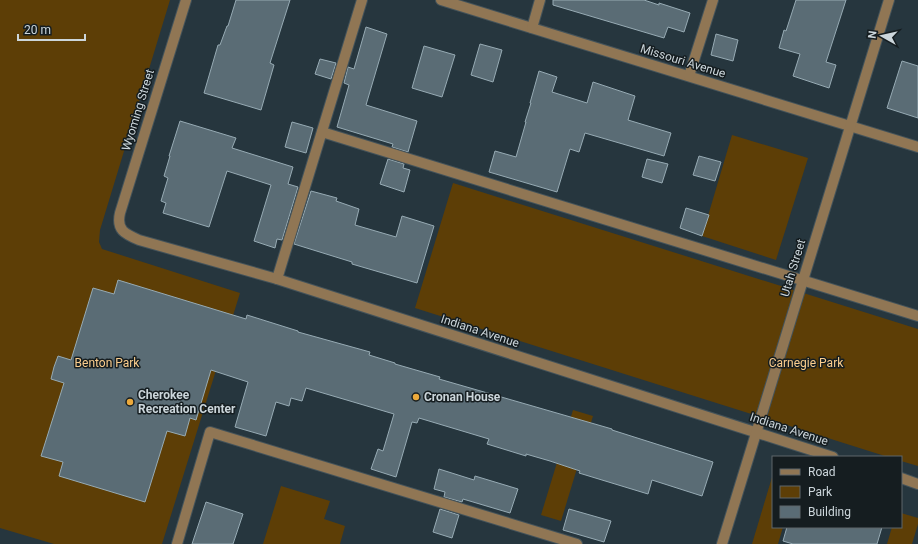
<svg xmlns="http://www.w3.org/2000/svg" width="918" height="544" font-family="Roboto,sans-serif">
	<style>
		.green { fill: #5d3e06 }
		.building { fill: #5a6c75; stroke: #97abb4 }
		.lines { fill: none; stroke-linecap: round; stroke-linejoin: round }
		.minor-casing { stroke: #44535a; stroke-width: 12 }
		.minor { stroke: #907654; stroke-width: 10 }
		.poi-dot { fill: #eca93b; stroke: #151d20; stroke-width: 1.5 }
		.labels { text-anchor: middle; stroke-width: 3; stroke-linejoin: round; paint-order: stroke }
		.street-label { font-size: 12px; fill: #ccd6db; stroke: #151d20 }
		.park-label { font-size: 12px; fill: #fbce8e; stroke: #151d20 }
		.poi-label { font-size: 12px; font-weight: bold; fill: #ccd6db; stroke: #151d20; text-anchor: start }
	</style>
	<rect width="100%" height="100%" fill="#26363e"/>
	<!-- green -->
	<g class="green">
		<path d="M0,0H170L100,230L99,242L102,249L240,293L162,544H54L0,528Z"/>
		<path d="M732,135L808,158L776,260L702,236Z"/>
		<path d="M453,183L918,329V466L901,461V457H888L415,308Z"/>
		<path d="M573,410L593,416L561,521L541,515Z"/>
		<path d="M773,474V527H783L778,544H752Z"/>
		<path d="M281,486L330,501L324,519L345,526L340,544H263Z"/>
		<path d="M901,513L918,518V524L912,544H887L892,527H901Z"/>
	</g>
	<!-- building -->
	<g class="building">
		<path d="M236,0H290L270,63L274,65L261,110L204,93L218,45H220L227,26H228Z"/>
		<path d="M553,0H644L659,5V3L690,13L684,32L668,27L664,38L553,5Z"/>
		<path d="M796,0H846L826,62L836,65L829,88L793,76L800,54L779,48L784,30L786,31Z"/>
		<path d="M366,27L387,34L366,105L417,121L408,152L392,147L393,144L337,127L349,85L344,83L348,67L354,69Z"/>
		<path d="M716,34L738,40L733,61L711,55Z"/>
		<path d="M480,44L502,50L493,82L471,75Z"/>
		<path d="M424,46L455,55L442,97L412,88Z"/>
		<path d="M320,59L336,63L331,79L315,74Z"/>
		<path d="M902,61L918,66V118L887,108Z"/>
		<path d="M539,71L557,77L552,92L587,103L593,82L635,96L628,120L671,133L664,156L585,133L579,152L570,149L557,192L489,172L495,151L516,157L526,122H525L531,103H530Z"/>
		<path d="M180,121L236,138L232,148L293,167L288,184L298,187L282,240L277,239L275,248L254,241L271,185L227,171L209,227L163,213L166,203L161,201L168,178L164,176L170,156H169Z"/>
		<path d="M292,122L313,128L306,153L285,147Z"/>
		<path d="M699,156L721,162L715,181L693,175Z"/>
		<path d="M388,159L404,164L403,168L410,170L404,192L380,184Z"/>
		<path d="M647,159L668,164L662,183L642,177Z"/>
		<path d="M311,191L337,198L336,201L359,209L355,225L396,237L402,216L434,226L417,283L352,264V262L294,244Z"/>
		<path d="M686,208L709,215L702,236L680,228Z"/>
		<path d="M118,280L246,319L247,315L298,331V332L370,352L369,355L395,363V364L440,377L439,379L612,429V430L713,462L702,496L652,480L648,494L579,473L580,471L550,461L526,454V456L487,444L489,439L419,418L417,423L412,422L396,477L371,469L378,449L383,451L394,414L306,388L302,401L291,398L289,406L276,402L266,436L235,427L248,382L211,370L196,420L190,418L185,436L167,431L145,502L59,476L63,462L41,456L64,383L51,379L54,367L58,356L71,360L93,288L114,294Z"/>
		<path d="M439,469L474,480L475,476L518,489L510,513L463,499L462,502L444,497L445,492L434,489Z"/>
		<path d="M206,502L243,514L233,544H192Z"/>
		<path d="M440,509L459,515L452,538L433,532Z"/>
		<path d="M569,509L611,521L604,542L563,530Z"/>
		<path d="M787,527H882L877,544H793L783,541Z"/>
	</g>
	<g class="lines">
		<!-- minor casing -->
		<g class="minor-casing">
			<g id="minor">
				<path d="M186,0L120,213C116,230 125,234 139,240L277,279L833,457"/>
				<path d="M441,0L918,147"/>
				<path d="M532,28L540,0"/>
				<path d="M689,76L713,0"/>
				<path d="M322,132L918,316"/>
				<path d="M277,279L362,0"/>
				<path d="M901,478L918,484"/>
				<path d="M177,544L210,432L577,544"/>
				<path d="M722,544L889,0"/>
			</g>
		</g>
		<!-- minor -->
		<use href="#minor" class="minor"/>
	</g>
	<!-- markers -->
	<g class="poi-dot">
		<circle cx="416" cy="397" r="4"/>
		<circle cx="130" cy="402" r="4"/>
	</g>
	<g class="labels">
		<!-- street labels -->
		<g class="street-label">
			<text transform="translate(683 61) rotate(17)" y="4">Missouri Avenue</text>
			<text transform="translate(138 110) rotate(-73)" y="4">Wyoming Street</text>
			<text transform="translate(793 268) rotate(-73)" y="4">Utah Street</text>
			<text transform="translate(480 331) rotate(18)" y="4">Indiana Avenue</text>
			<text transform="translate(789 429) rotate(18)" y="4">Indiana Avenue</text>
		</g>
		<!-- park labels -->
		<g class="park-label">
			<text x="107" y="367">Benton Park</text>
			<text x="806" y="367">Carnegie Park</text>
		</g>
		<!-- poi labels -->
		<g class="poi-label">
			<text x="138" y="399">Cherokee<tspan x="138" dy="14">Recreation Center</tspan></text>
			<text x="424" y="401">Cronan House</text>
		</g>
	</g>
	<!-- legend -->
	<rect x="772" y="456" width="130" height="72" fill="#151d20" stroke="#5e676b"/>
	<rect x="780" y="469" width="20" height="6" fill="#907654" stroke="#5e676b"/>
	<text x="808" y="476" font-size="12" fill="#ccd6db">Road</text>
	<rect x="780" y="486" width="20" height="12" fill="#5d3e06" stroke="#5e676b"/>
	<text x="808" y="496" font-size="12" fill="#ccd6db">Park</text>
	<rect x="780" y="506" width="20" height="12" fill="#5a6c75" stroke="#5e676b"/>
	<text x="808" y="516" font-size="12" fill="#ccd6db">Building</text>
	<!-- north arrow -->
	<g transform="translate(882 36) rotate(278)" stroke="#151d20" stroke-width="3" paint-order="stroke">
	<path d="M0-3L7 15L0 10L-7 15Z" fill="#ccd6db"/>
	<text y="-6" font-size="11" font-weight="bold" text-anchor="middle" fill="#ccd6db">N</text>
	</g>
	<!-- scale -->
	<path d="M18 34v6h67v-6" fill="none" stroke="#ccd6db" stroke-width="2"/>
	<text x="24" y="34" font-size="12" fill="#ccd6db" stroke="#151d20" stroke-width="3" paint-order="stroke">20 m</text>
</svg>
